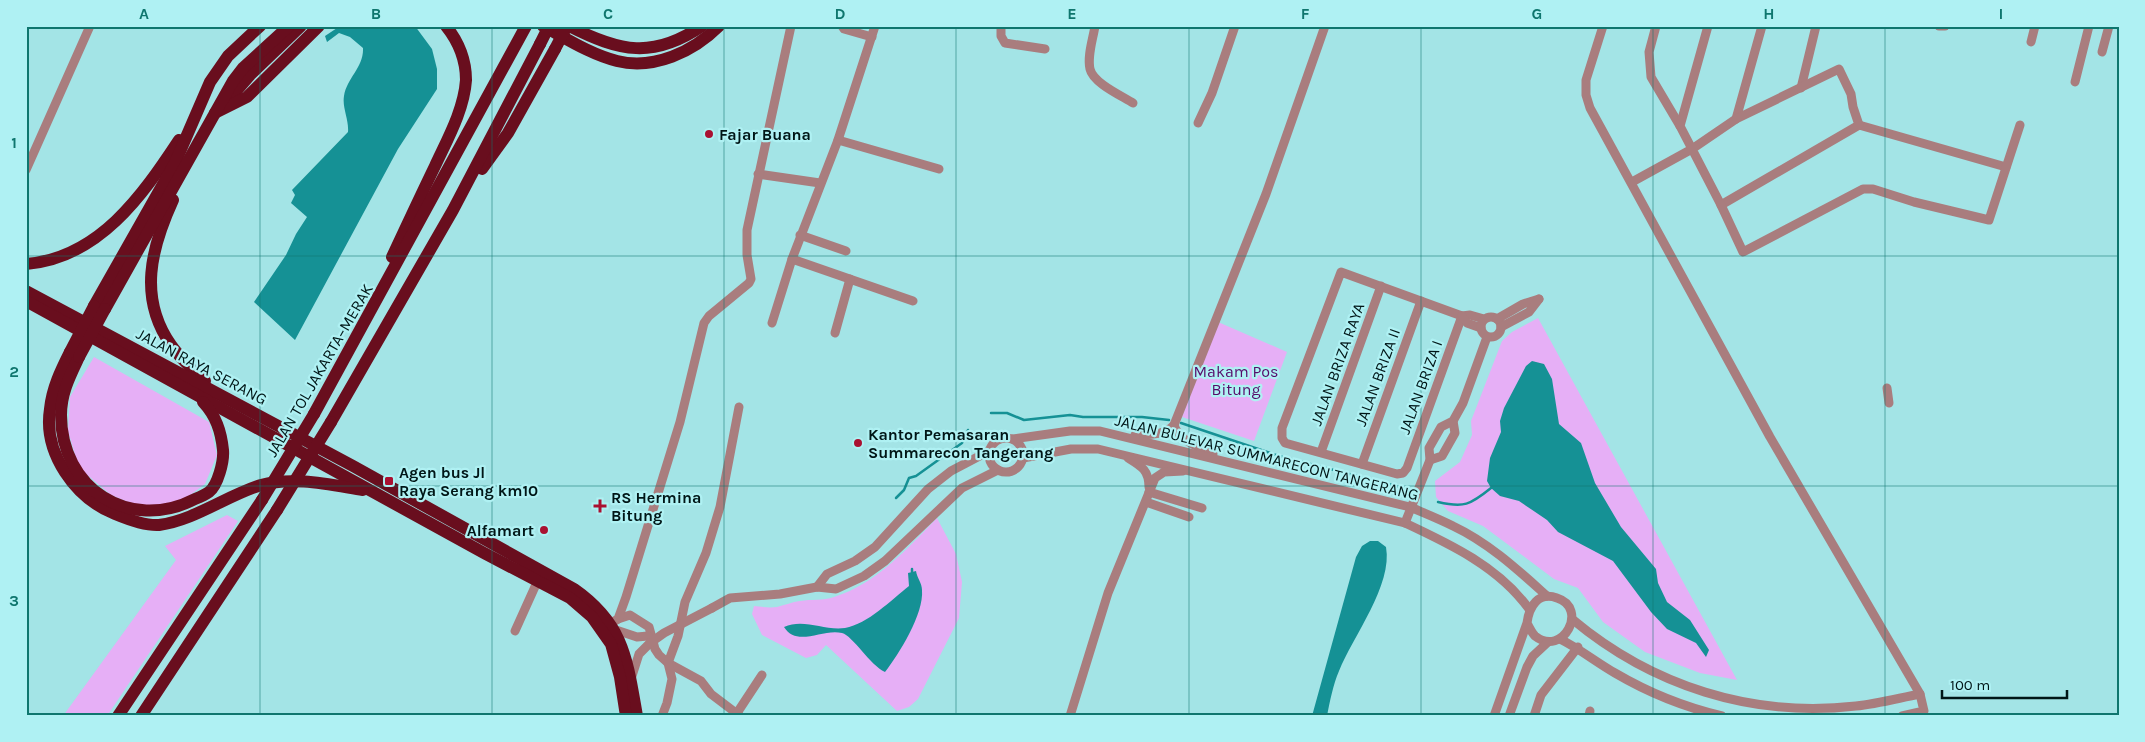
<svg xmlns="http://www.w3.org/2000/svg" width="2145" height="742" font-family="Karla,sans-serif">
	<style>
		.green { fill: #e6aff6 }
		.water { fill: #159195 }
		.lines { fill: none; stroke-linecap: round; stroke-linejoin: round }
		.stream { stroke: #159195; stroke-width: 2.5 }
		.minor { stroke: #a97d7e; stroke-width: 9 }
		.highway { stroke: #690e1e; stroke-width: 12 }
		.minor-bridge { stroke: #a97d7e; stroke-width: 9 }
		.highway-bridge { stroke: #690e1e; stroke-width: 12 }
		.grid { fill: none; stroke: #0f766e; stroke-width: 1; stroke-opacity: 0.55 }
		.poi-dot { fill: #a91131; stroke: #aff1f3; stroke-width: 2 }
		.labels { text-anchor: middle; stroke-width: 4.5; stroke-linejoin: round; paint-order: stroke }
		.poi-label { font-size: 16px; font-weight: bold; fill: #001617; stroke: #aff1f3; text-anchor: start }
		.street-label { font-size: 16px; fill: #001617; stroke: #aff1f3 }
		.park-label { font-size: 16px; fill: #560b69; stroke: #aff1f3 }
		.neatline { fill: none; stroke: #0f766e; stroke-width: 2 }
		.grid-label { font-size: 16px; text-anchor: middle; font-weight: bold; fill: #0f766e }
	</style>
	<rect width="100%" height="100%" fill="#a3e4e6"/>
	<!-- green -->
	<g class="green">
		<path d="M1538,318L1737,680L1700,673L1645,652L1603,622L1578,588L1554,579L1483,526L1448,511L1436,497L1435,481L1460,462L1472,435L1471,421L1502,341L1512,332Z"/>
		<path d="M1218,322L1287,352L1254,441L1182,417Z"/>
		<path d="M94,357L209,422L217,455L205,484L174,507H140L111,495L79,468L68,431L70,397Z"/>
		<path d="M227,515L238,521L107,716H63L176,560L165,546Z"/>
		<path d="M937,518L956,554L962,582L959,618L918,699L909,707L897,711L826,645L817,655L806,658L762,635L752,614L754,606C762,607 770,608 777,607C785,605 792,602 800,601C811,599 823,601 834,597C876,584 907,549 937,518Z"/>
	</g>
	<!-- water -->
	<g class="water">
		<path d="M340,26H415L432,49L437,69V89L398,149L295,340L254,302L286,255L296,234L307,217L291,203L295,195L292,190L348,132C349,119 342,108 344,96C347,78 364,67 363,48L350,37L339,33L327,42L325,36Z"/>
		<path d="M1532,361L1544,364L1552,379L1559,424L1581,443L1595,483L1621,527L1656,569L1658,583L1667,602L1690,620L1709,650L1706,657L1696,643L1667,629L1651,612L1613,561L1558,532L1547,520L1519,501L1500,496L1491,488L1487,481L1490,458L1501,432L1500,421L1504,408L1526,366Z"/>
		<path d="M1370,541H1378L1386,547C1393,585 1353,636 1339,671C1333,685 1330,701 1327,716H1312L1356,557L1362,546Z"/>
		<path d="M916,571C917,578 922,583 922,590C924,614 899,654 885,672C870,665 853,636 842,633C823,628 797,648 784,627C804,618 824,631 845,628C868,624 891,600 909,586L908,573Z"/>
	</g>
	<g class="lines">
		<!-- stream -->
		<g class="stream">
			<path d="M991,413H1007L1024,420L1070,415L1083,417H1142L1169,420"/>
			<path d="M1181,423L1279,456L1396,486"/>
			<path d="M1395,489L1396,486L1404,488"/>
			<path d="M896,498L904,490L909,478L916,476L962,443L968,430"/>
			<path d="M1438,502C1464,508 1470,505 1491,488"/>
			<path d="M912,569V572"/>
		</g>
		<!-- minor -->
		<g class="minor">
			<path d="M842,26L844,29L872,37"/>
			<path d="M1001,26V36L1005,43L1045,49"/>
			<path d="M1095,26C1093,39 1087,56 1090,69C1093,83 1122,96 1133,103"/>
			<path d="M1603,26L1586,80V95L1590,108L1770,437L1920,694L1924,711L1902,716"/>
			<path d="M1656,26L1649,52L1651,77L1680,126"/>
			<path d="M1939,26H1945"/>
			<path d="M2031,42L2035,26"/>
			<path d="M2102,52L2109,26"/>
			<path d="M2075,82L2089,26"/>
			<path d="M1801,88L1816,26"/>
			<path d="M1736,119L1762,26"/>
			<path d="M1198,123L1212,93L1235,26"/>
			<path d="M1859,125L2006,167"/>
			<path d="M838,140L939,169"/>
			<path d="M26,170L90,26"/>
			<path d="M758,174L820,183"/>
			<path d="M1632,182L1692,149L1721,205L1859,125L1853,107L1851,94L1839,69L1736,119L1692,149L1680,126L1708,26"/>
			<path d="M1721,205L1743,252L1863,189H1873L1914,202L1989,220L2020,125"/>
			<path d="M800,235L846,251"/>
			<path d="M792,259L913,301"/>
			<path d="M1462,316L1407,468L1403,473L1397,474L1285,443L1282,438V428L1341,272L1462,316L1470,315L1484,319"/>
			<path d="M1462,316L1467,323L1481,328"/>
			<circle cx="1491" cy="327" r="10"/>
			<path d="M1497,319L1523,304L1539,299"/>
			<path d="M772,323L792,259L838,140L875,26"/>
			<path d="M1501,327L1529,312L1539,299"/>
			<path d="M835,333L850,279"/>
			<path d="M1887,388L1889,403"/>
			<path d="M1174,425C1179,441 1199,447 1213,454"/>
			<path d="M1135,435C1149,434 1164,436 1174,425L1266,194L1325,26"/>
			<circle cx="1006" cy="455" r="17"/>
			<path d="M1013,439L1070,431H1100L1410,507C1424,513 1439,519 1453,526C1489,543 1518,570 1547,596"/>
			<path d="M1321,452L1381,286"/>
			<path d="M1023,458L1071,449H1098L1405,523C1450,544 1499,567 1529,609"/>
			<path d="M1128,458C1141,466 1149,470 1149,487"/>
			<path d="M1430,460L1442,456L1455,433L1453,421"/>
			<path d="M1362,464L1421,301"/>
			<path d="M1149,492L1202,508"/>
			<path d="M1146,502L1189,517"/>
			<path d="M1405,523L1430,460L1429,448L1441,427L1453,421L1463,403L1487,337"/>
			<path d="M817,587L827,574L855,561L875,547L928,489L951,471L989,451"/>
			<path d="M712,608L730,598L780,594L817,587L836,589L864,576L885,561L962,488L998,470"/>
			<path d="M618,619L630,615L649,627L655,649L659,655L668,663L701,681L711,694L740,716"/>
			<path d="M1572,619C1652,686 1752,718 1856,706C1877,704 1899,698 1920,694"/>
			<path d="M606,626L618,619L626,597L680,422L704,323L709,316L749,283L751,279L747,255V230L791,26"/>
			<path d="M613,629L637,637L648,636"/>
			<path d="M515,631L538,580"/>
			<path d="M1560,639C1580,649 1596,662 1615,673C1649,693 1684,707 1722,716"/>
			<path d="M632,676L639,654L650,643"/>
			<path d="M737,713L762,675"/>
			<path d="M662,716L667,703L672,679L668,663L678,636L685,602L706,553L720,507L739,407"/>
			<path d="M1070,716L1108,593L1155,478L1164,472L1183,471"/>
			<path d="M1494,716L1527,623C1529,607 1538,591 1557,598C1589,608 1563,658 1535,636C1532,633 1529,627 1527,623"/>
			<path d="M1509,716L1527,667L1533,656L1548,642"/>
			<path d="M1534,716L1541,695L1578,647"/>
			<path d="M1589,716L1590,711"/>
		</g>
		<!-- highway -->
		<g class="highway">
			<path d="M543,26C567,39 590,54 617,61C654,70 693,52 719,26"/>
			<path d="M569,26C620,52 653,59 702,26"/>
			<path d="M231,97L250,75L301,26"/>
			<path d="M215,113L247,97L319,26"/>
			<path d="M482,169L508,133L555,49"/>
			<path d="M173,200C151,248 138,298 171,345C180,358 193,370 205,381"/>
			<path d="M392,257C406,227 420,197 435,166C447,140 464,110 466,80C466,60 458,41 446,26"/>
			<path d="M26,264C99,258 142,196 179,140"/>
			<path d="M26,291L353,466L574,589C624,624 627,659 637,716"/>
			<path d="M26,301L484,553L570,598L592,617L611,644L620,677L626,716"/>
			<path d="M94,306L175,163L210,82L228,56L260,26"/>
			<path d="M105,309L233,81L243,68L289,26"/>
			<path d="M70,352C61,370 52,388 50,409C43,453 75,498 115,514C127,519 145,526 159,525C195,520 226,496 261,485C293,476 331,485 363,490"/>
			<path d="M79,357C70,376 61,393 61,415C61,488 129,533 195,499C200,497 205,495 209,492C218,485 224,461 223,450C221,431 216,416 203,402"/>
			<path d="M314,414L526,26"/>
			<path d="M331,422L453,210L540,44"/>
			<path d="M118,716L262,500"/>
			<path d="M141,716L277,510"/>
		</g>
		<!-- minor-bridge -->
		<path class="minor-bridge" d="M650,643L664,633L712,608"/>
		<!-- highway-bridge -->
		<g class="highway-bridge">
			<path d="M540,44L549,26"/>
			<path d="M555,49L567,26"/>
			<path d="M70,352L94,306"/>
			<path d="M79,357L105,309"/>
			<path d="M262,500L314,414"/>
			<path d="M277,510L331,422"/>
		</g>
	</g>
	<!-- grid -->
	<path class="grid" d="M260,26V716M492,26V716M724,26V716M956,26V716M1189,26V716M1421,26V716M1653,26V716M1885,26V716M26,256H2119M26,486H2119"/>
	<!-- markers -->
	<g class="poi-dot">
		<circle cx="709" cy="134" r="5"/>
		<circle cx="858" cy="443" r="5"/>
		<rect x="384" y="476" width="10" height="10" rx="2.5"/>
		<path d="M597.5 498.5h5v5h5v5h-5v5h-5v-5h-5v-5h5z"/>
		<circle cx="544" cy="530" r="5"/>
	</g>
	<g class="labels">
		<!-- poi labels -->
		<g class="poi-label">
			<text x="719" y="140">Fajar Buana</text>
			<text x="868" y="440">Kantor Pemasaran<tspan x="868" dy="18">Summarecon Tangerang</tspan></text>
			<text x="399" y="478">Agen bus Jl<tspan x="399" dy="18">Raya Serang km10</tspan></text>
			<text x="611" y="503">RS Hermina<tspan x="611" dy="18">Bitung</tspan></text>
			<text x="534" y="536" text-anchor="end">Alfamart</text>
		</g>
		<!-- street labels -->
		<g class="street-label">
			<text transform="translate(1337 364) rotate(-70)" y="6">JALAN BRIZA RAYA</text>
			<text transform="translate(202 366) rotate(28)" y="6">JALAN RAYA SERANG</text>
			<text transform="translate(319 370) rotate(-60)" y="6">JALAN TOL JAKARTA–MERAK</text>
			<text transform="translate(1377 377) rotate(-70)" y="6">JALAN BRIZA II</text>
			<text transform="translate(1420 387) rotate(-70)" y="6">JALAN BRIZA I</text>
			<text transform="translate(1267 457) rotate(14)" y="6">JALAN BULEVAR SUMMARECON TANGERANG</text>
		</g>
		<!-- park labels -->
		<g class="park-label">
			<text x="1236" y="377">Makam Pos<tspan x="1236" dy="18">Bitung</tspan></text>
		</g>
	</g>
	<!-- border -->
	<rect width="2145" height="742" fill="none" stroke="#aff1f3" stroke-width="55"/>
	<!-- scale -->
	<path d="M1942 690v8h125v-8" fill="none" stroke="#001617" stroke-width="2.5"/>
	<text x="1950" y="690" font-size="15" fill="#001617" stroke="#aff1f3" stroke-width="4" paint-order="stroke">100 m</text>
	<rect x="28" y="28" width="2090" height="686" class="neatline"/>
	<g class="grid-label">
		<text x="144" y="19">A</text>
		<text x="376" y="19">B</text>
		<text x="608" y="19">C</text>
		<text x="840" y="19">D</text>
		<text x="1072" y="19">E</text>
		<text x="1305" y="19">F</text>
		<text x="1537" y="19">G</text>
		<text x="1769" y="19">H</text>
		<text x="2001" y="19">I</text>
		<text x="14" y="148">1</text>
		<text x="14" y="377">2</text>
		<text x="14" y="606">3</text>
	</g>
</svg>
